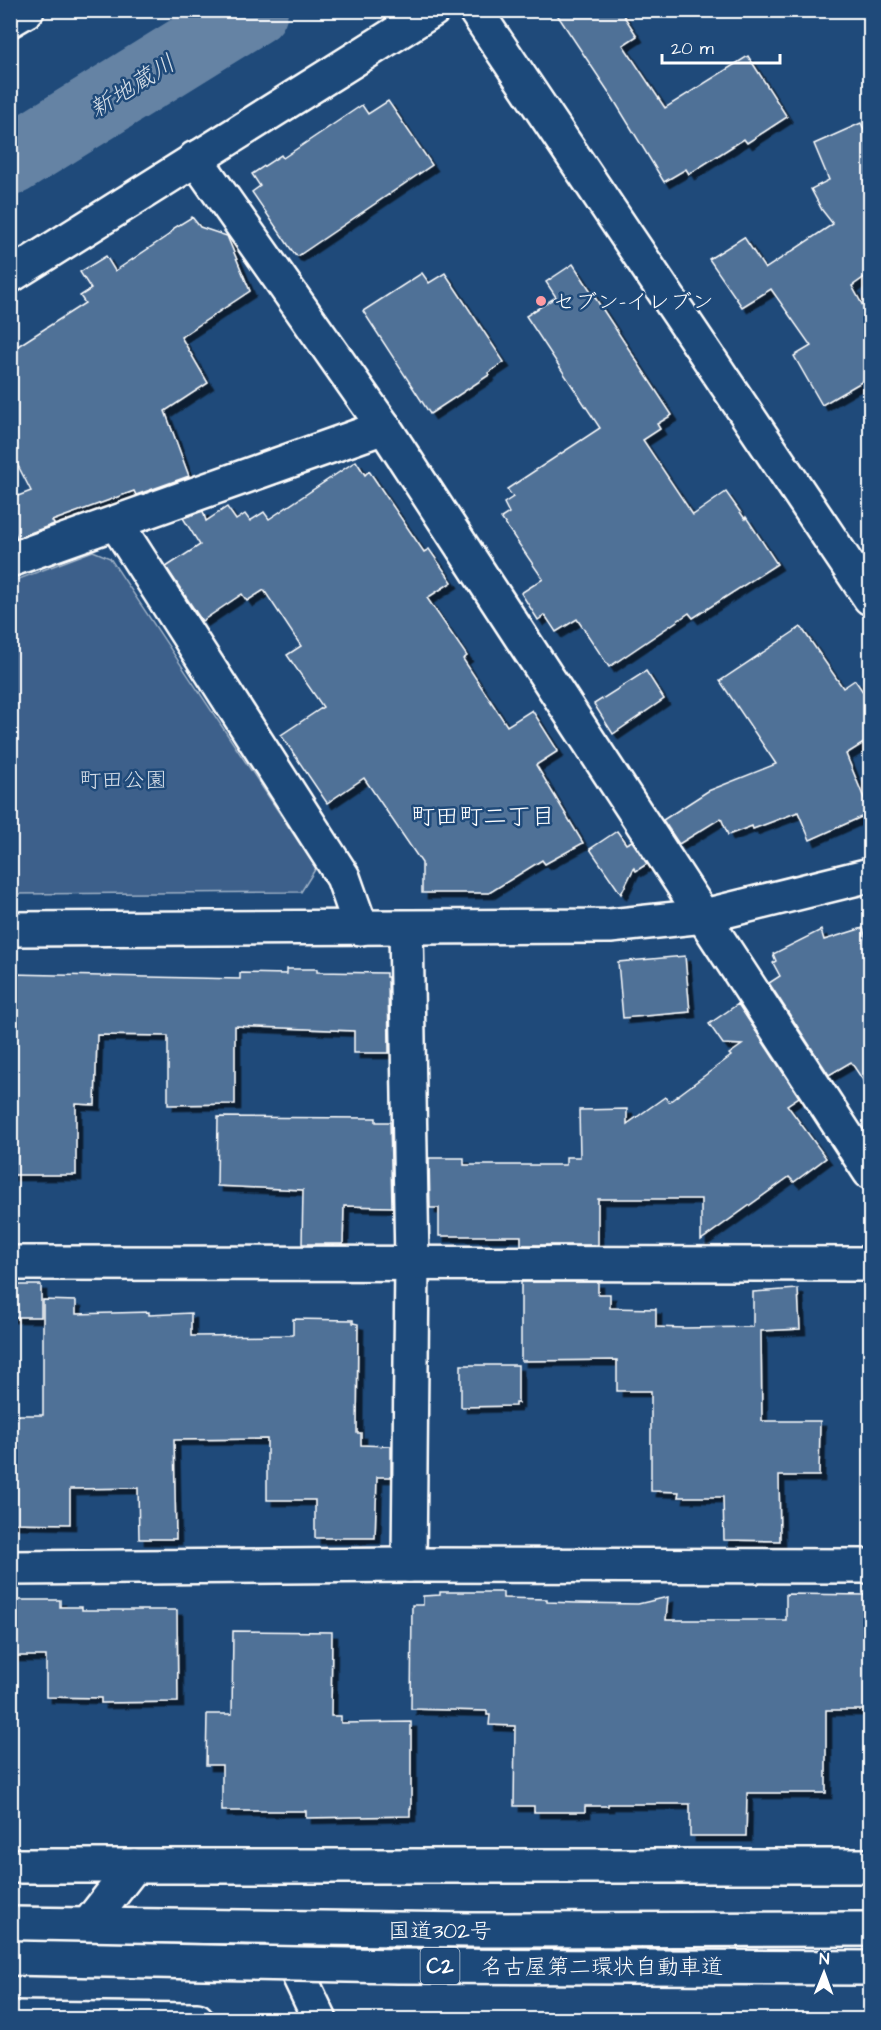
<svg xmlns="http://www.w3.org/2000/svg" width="881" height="2030" font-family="'Architects Daughter','Klee One',sans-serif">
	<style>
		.green { fill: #3c618b; stroke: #9eb0c5; stroke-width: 1.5 }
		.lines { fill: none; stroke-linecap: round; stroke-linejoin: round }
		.river { stroke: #6583a4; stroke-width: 70 }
		.building { fill: #507197; stroke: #fff; stroke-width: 1.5; filter: url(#shadow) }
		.minor-casing { stroke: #fff; stroke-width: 38 }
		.highway-casing { stroke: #fff; stroke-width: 38 }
		.minor { stroke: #1f4a7a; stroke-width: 33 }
		.highway { stroke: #1f4a7a; stroke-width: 33 }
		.highway-bridge-casing { stroke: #fff; stroke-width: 38; stroke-linecap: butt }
		.highway-bridge { stroke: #1f4a7a; stroke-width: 33 }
		.poi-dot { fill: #ff9aa2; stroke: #1f4a7a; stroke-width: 2 }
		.labels { text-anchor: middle; stroke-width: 5; stroke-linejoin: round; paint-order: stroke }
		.shield { fill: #1f4a7a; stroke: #bcc9d7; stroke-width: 1.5 }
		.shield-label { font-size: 21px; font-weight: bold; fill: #fff }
		.poi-label { font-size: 22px; fill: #fff; stroke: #1f4a7a; text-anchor: start }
		.park-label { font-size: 22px; fill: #d8dfe8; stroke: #1f4a7a }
		.street-label { font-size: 22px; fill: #fff; stroke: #1f4a7a }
		.water-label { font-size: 24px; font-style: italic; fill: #d8e0e8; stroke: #1f4a7a }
		.neighbourhood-label { font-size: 24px; fill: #fff; stroke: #1f4a7a }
	</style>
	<defs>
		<filter id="shadow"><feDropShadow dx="5.5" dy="5.5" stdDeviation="0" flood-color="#0009"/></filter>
	</defs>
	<rect width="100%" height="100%" fill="#1f4a7a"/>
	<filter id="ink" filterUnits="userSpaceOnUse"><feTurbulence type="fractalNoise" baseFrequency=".0167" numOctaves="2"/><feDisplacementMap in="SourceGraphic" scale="12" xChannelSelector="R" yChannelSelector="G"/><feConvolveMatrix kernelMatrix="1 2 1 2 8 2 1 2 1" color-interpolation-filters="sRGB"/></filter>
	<g filter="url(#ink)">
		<!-- green -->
		<path class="green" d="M93,551L110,558L316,868L301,892L11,894V582Z"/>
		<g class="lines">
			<!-- river -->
			<path class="river" d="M10,161L253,10"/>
		</g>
		<!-- building -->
		<g class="building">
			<path d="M554,10H620L637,36L623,45L665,108L748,56L787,117L747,143L744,139L689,174L686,169L664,182L612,97Z"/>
			<path d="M388,101L432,165L298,256L295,255L252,192L260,186L252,174L281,155L283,158L362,105L368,114Z"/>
			<path d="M861,123L870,143V273L852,286L870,319V377L822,405L794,356L811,346L771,289L742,307L709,259L744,237L765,269L833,224L822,210L811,189L829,180L814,144Z"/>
			<path d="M192,217L200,227L227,236L250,291L181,337L208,383L165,411L189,476L136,495L134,491L52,521L54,524L17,538L10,521V499L31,491L10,450V351L85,303L80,296L91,289L80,272L106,256L115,271L170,234L174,228Z"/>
			<path d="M573,264L672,415L657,424L660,429L643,440L693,515L726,492L745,519L746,517L777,564L693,618L689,613L609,667L577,619L556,632L545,615L538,620L521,593L543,579L501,518L509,513L504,503L513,497L507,489L600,428L526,316L556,297L546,282Z"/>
			<path d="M422,273L429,283L445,273L504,362L488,373L489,375L430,414L363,311Z"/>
			<path d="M356,461L365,475L369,471L424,552L429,549L452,582L427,598L467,656L463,659L507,726L532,710L558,751L536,765L583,843L545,864L542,860L489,893H422V863L364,778L327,803L281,735L323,707L287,655L301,646L264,590L247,601L242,594L202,621L166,567L200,545L183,518L203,511L206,521L227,507L236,520L245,514L250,521L264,512L269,519Z"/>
			<path d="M801,627L843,688L855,680L870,702V739L846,754L870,813L810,840L798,812L753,829L752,826L728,835L721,818L679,844L663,820L708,791L776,764L720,681Z"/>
			<path d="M646,671L664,699L613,734L594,704Z"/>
			<path d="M617,831L626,844L632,841L647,864L636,871L634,868L621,894L590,849Z"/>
			<path d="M863,928L870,952V1091L851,1062L829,1075L769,983L780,976L773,963L776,961L773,954L821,930L824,940Z"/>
			<path d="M685,956L690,1012L623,1018L618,962Z"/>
			<path d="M287,969H317V972L386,973V977H388L389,1053H354V1031L235,1026V1104L168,1105V1036L97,1035L95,1105L76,1104V1175H11L12,974L240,979V973L287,974Z"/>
			<path d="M738,1004L799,1097L787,1105L826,1158L794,1182L789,1177L701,1240V1199H598V1245H521V1236H439V1208H430L429,1158H464V1165H566V1157H580L579,1110L627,1109V1124L665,1097L669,1102L731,1056L729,1054L742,1045L723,1044L709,1024Z"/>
			<path d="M218,1117L376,1118V1122H390L392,1207L344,1206L343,1244H302L303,1190L217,1186Z"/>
			<path d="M521,1282H598V1294H610V1308L656,1309V1327L684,1328L753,1327V1292L798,1289L800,1329L761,1331L762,1421H820L819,1476H779L780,1541L724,1540L723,1497H678L679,1492L651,1491V1391H617V1360L521,1361Z"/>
			<rect x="10" y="1285" width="31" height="32"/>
			<path d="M43,1300L76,1301V1314L149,1312V1315L191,1313V1336L293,1335V1319L353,1320V1323L358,1324L357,1433H361V1445L391,1446V1477H377L375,1538H315V1500H267V1439L174,1440L176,1539H139L138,1488L70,1489V1524L10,1523V1415H43Z"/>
			<path d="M461,1365H518V1403H515V1406L461,1407Z"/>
			<path d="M440,1592H503V1598L547,1599V1602L577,1603L638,1604L668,1597L666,1620H786V1594L870,1595V1710H826V1793H747L746,1836H690V1804H608V1806H585V1812H534V1806H514L515,1726L489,1725L490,1715H487V1711L411,1709L412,1605H423V1596L440,1595Z"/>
			<path d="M10,1600H60V1607H82V1610H177L178,1702L101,1703V1698L46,1697V1656H10Z"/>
			<path d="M233,1631L332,1632L331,1716H341V1723L411,1722V1809H410V1816L306,1818V1811H222V1765H206L207,1714H232Z"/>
		</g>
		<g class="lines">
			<!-- minor casing -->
			<g class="minor-casing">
				<g id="minor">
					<path d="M475,10L870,598"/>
					<path d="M10,20L27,10"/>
					<path d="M195,158L384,427L870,1172"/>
					<path d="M10,276L433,10"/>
					<path d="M116,523L343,877L361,928"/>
					<path d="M10,560L384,427"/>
					<path d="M406,928L412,1262L409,1565"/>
					<path d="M10,929L610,926L704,916L870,875"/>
					<path d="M10,1263L870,1264"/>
					<path d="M10,1568L409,1565L870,1566"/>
					<path d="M10,1866H870"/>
					<path d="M88,1925L134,1866"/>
					<path d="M277,1929L320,2020"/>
				</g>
			</g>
			<!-- highway casing -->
			<g class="highway-casing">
				<g id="highway">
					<path d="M10,1924L471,1930L870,1929"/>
					<path d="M10,2018L197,2020"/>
				</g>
			</g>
			<!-- minor -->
			<use href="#minor" class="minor"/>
			<!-- highway -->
			<use href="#highway" class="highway"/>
			<!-- highway-bridge casing -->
			<g class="highway-bridge-casing">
				<path id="highway-bridge" d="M10,1958L398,1966L870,1968"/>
			</g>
			<!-- highway-bridge -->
			<use href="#highway-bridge" class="highway-bridge"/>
		</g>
	</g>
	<!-- markers -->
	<circle class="poi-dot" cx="541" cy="301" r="6"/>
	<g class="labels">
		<!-- shield labels -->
		<rect class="shield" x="420.5" y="1948" width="39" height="36" rx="4.5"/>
		<g class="shield-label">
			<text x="440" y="1973">C2</text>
		</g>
		<!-- poi labels -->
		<g class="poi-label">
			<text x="553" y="309">セブン-イレブン</text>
		</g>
		<!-- park labels -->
		<g class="park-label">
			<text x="123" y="787">町田公園</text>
		</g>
		<!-- street labels -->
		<g class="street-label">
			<text x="440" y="1938">国道302号</text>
			<text x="602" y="1974">名古屋第二環状自動車道</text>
		</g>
		<!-- water labels -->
		<g class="water-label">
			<text transform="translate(132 86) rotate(-32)" y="8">新地蔵川</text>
		</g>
		<!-- neighbourhood labels -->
		<g class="neighbourhood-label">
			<text x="483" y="824">町田町二丁目</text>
		</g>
	</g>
	<!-- margin -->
	<rect width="881" height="2030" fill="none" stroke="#1f4a7a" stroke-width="36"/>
	<rect x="18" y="18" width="845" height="1994" fill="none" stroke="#fff" stroke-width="2" filter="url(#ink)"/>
	<!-- north arrow -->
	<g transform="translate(824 1973) rotate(1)" stroke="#1f4a7a" stroke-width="4.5" paint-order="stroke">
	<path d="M0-4.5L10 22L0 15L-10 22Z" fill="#ffffff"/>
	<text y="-9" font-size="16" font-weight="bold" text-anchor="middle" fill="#ffffff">N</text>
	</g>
	<!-- scale -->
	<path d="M662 54v9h118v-9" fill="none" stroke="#ffffff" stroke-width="3"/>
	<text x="671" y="54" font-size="18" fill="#ffffff" stroke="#1f4a7a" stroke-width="4.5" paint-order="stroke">20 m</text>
</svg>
